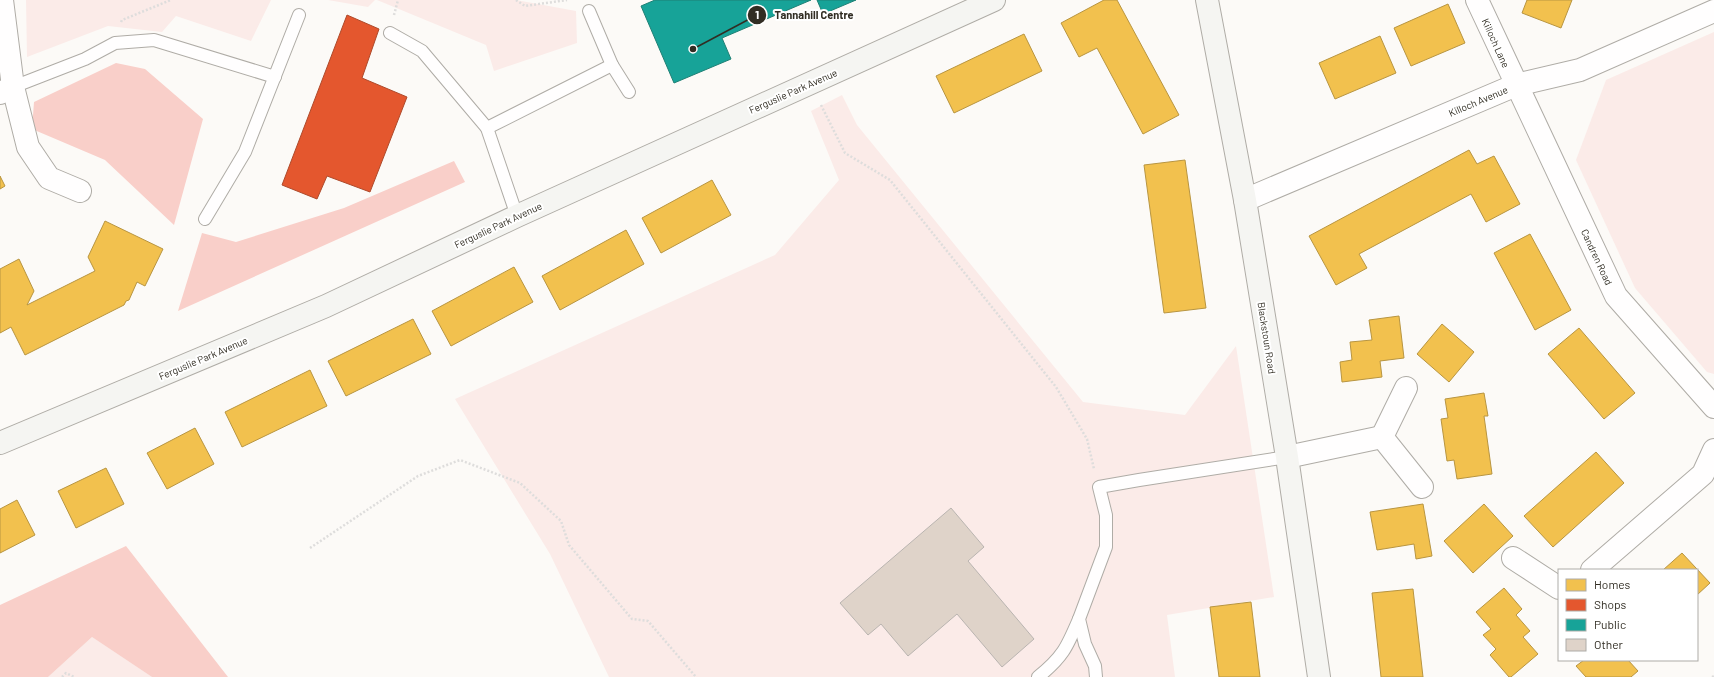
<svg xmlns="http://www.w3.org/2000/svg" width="1714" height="677" font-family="Barlow,sans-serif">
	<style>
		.green { fill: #fbebe8 }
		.forest { fill: #f9cfc9 }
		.homes { fill: #f2c14e; stroke: #b89541 }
		.shops { fill: #e4572e; stroke: #ae4a2b }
		.public { fill: #17a398; stroke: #1f8075 }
		.building { fill: #dfd3c9; stroke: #b9b4b0 }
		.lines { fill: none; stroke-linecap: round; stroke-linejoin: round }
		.lane-casing { stroke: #afaca6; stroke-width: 14 }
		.street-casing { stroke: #afaca6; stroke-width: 24 }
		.secondary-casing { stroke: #afaca6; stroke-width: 24 }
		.path { stroke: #dedddc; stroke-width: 2.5; stroke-dasharray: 2 2; stroke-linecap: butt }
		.lane { stroke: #fffefe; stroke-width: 12 }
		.street { stroke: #fffefe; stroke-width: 22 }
		.secondary { stroke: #f5f5f2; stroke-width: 22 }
		.labels { text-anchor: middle; stroke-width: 4; stroke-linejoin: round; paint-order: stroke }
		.street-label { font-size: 10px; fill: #312d23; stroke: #fff }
		.leader { fill: none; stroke: #312d23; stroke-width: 1.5 }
		.callout-dot { fill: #312d23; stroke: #fff; stroke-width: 1.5 }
		.mark-label { font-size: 12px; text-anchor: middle; font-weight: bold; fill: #fff }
		.callout-label { font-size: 11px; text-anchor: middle; font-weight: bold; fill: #312d23; stroke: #fff; stroke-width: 4; stroke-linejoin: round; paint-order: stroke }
	</style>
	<rect width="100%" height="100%" fill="#fcfaf7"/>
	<!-- green -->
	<g class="green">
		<path d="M26,0H271L251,41L176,16L162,32L108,26L27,57Z"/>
		<path d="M328,0H375L368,7Z"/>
		<path d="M377,0H516L576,11L577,43L494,71L486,45Z"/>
		<path d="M1714,32V374L1707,372L1635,288L1576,160L1606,80Z"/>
		<path d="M842,95L857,125L1083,402L1185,415L1236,346L1274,597L1167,615L1175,677H609L550,554L455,399L775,255L839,180L811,111Z"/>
		<path d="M92,637L152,677H48Z"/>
	</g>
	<!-- forest -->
	<g class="forest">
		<path d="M116,63L145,69L203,119L174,225L105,160L32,129L34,102Z"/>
		<path d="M454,161L465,182L178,311L202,233L236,242L344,208Z"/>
		<path d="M126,546L228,677H152L92,637L48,677H0V605Z"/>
	</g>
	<!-- homes -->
	<g class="homes">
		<path d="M1104,0H1117L1179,115L1143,134L1097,48L1079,57L1061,23Z"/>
		<path d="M1527,0H1572L1561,28L1522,13Z"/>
		<path d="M1448,4L1465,43L1411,66L1394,28Z"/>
		<path d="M1024,34L1042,71L954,113L936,76Z"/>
		<path d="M1380,36L1396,73L1335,99L1319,63Z"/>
		<path d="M1469,150L1477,164L1494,156L1520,204L1486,222L1471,194L1359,254L1367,268L1336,285L1309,236Z"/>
		<path d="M1185,160L1206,308L1164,313L1144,165Z"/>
		<path d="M0,176L5,186L0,189Z"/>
		<path d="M712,180L731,215L661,253L642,218Z"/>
		<path d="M105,221L163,249L145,286L137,282L129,300L126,301L124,305L25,355L11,327L0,333V269L19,259L34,291L27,305L95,271L88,257Z"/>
		<path d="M626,230L644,264L560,310L542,276Z"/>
		<path d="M1530,234L1571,310L1535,330L1494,253Z"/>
		<path d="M514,267L533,302L451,346L432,311Z"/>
		<path d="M1399,316L1404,358L1380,361L1382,377L1342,382L1340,362L1352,360L1350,342L1372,340L1369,320Z"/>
		<path d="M413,319L431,354L346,396L328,361Z"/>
		<path d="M1442,324L1474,352L1449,382L1417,354Z"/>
		<path d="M1579,328L1635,393L1604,419L1548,354Z"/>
		<path d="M310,370L327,406L242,447L225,412Z"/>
		<path d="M1484,393L1488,416H1484L1492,474L1457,479L1454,460L1447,461L1441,419L1448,418L1445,399Z"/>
		<path d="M195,428L214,464L167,489L147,453Z"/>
		<path d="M1596,452L1624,483L1553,547L1524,516Z"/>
		<path d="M106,468L124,504L76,528L58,491Z"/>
		<path d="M17,500L35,535L0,553V509Z"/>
		<path d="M1423,504L1432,556L1416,559L1414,544L1377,550L1370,512Z"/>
		<path d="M1484,504L1513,536L1473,573L1444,541Z"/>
		<path d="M1682,553L1710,583L1697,595V570H1663Z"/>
		<path d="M1504,588L1522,609L1516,615L1530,631L1523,637L1538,654L1511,677H1509L1490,655L1496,649L1483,635L1491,629L1476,612Z"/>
		<path d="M1413,589L1423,677H1381L1372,593Z"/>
		<path d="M1251,602L1260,677H1219L1210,607Z"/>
		<path d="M1584,660H1628L1638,671L1631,677H1586L1576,666Z"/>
	</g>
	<!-- shops -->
	<path class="shops" d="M347,15L379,29L362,78L407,97L370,192L327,176L317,199L282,185Z"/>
	<!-- public -->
	<g class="public">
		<path d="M655,0H811L722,38L731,59L674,83L641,6Z"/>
		<path d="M817,0H856L823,14Z"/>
	</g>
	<!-- building -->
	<path class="building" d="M951,508L984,547L968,561L1034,639L1002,667L957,614L908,656L881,624L868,635L840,603Z"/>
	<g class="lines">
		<!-- lane casing -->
		<g class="lane-casing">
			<g id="lane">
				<path d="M589,11L612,65L629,92"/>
				<path d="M390,33L422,51L487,128L517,216"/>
				<path d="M13,87L85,59L115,43L154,40L275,77"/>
				<path d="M487,128L612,65"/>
				<path d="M205,219L245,152L299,15"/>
				<path d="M1038,677C1063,657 1067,647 1079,619"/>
				<path d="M1096,677L1095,666L1085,644L1079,619L1106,547V515L1099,487L1139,480L1287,457"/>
			</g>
		</g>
		<!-- street casing -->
		<g class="street-casing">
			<g id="street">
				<path d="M1477,0L1616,296L1714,407"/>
				<path d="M13,87L28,147L49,178L80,191"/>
				<path d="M0,93L13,87L2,0"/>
				<path d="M1245,200L1516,85L1580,70L1714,11"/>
				<path d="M1406,388L1382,437L1422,487"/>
				<path d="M1287,457L1382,437"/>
				<path d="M1513,558L1559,588"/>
				<path d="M1592,570L1703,474L1714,450"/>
			</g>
		</g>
		<!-- secondary casing -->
		<g class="secondary-casing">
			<g id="secondary">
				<path d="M1207,0L1245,200L1287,457L1319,677"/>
				<path d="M0,443L326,306L517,216L994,0"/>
			</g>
		</g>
		<!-- path -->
		<g class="path">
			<path d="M516,0L525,6L567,0"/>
			<path d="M394,15L398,0"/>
			<path d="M121,22L122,20L171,0"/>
			<path d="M821,105L845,153L890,180L1056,387L1087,439L1094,469"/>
			<path d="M310,548L418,476L460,460L520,483L561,521L569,545L632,619L648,621L696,677"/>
			<path d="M62,677L66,673L74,677"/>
			<path d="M1712,677L1714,676"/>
		</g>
		<!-- lane -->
		<use href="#lane" class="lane"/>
		<!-- street -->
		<use href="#street" class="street"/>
		<!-- secondary -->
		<use href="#secondary" class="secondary"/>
	</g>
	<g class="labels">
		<!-- street labels -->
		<g class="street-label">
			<text transform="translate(1496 43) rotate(66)" y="4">Killoch Lane</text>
			<text transform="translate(793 91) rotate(-24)" y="4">Ferguslie Park Avenue</text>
			<text transform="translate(1478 101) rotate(-23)" y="4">Killoch Avenue</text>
			<text transform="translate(498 225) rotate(-25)" y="4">Ferguslie Park Avenue</text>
			<text transform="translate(1597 257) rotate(65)" y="4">Candren Road</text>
			<text transform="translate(1267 338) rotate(81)" y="4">Blackstoun Road</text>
			<text transform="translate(203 358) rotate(-23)" y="4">Ferguslie Park Avenue</text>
		</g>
	</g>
	<!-- callouts -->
	<path class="leader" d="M693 49L757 15"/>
	<g class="callout-dot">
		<circle cx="693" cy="49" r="4"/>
		<circle cx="757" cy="15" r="10"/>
	</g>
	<g class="mark-label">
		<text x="757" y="19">1</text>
	</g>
	<g class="callout-label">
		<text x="814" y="19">Tannahill Centre</text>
	</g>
	<!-- legend -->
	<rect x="1558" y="569" width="140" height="92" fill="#ffffff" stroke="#adaba7"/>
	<rect x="1566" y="579" width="20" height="12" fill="#f2c14e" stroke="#adaba7"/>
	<text x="1594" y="589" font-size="12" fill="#312d23">Homes</text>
	<rect x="1566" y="599" width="20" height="12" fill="#e4572e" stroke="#adaba7"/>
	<text x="1594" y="609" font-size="12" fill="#312d23">Shops</text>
	<rect x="1566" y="619" width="20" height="12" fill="#17a398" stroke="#adaba7"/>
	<text x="1594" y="629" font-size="12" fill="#312d23">Public</text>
	<rect x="1566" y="639" width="20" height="12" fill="#dfd3c9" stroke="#adaba7"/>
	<text x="1594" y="649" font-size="12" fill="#312d23">Other</text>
</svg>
